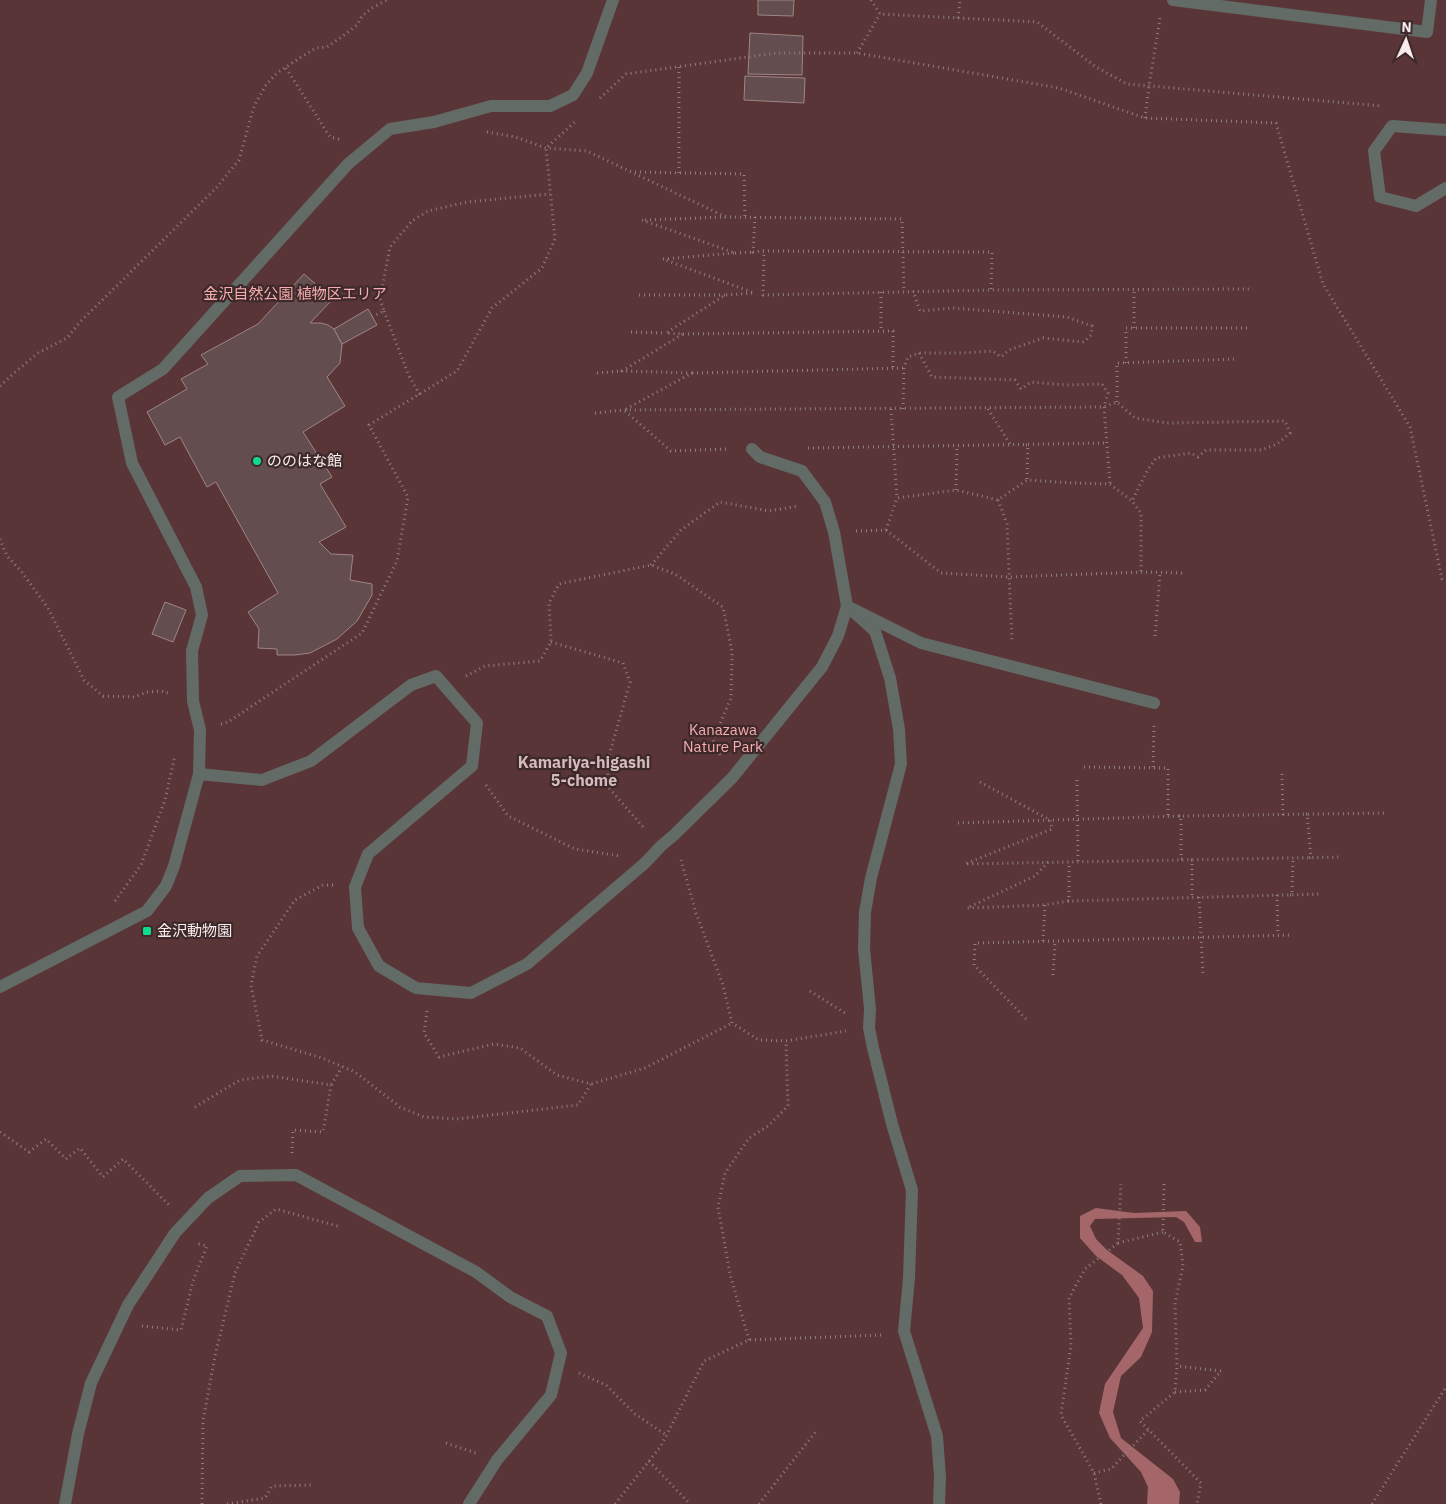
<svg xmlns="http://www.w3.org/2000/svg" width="1446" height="1504" font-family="'IBM Plex Sans','Noto Sans JP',sans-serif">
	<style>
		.green { fill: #5a3537 }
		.water { fill: #a56669 }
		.building { fill: #634d4e; stroke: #9e8686 }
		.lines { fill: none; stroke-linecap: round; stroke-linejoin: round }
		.path { stroke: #8f7e7f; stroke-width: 3; stroke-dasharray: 1 4; stroke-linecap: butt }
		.minor { stroke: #636b66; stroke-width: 12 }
		.poi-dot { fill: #0fd98a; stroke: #3d292a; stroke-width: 2 }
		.labels { text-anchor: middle; stroke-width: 4.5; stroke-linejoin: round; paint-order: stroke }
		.park-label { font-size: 15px; fill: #f8acb0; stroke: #3d292a }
		.poi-label { font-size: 15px; fill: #f8ebeb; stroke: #3d292a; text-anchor: start }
		.neighbourhood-label { font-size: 16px; font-weight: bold; fill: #d5bbbb; stroke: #3d292a }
	</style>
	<rect width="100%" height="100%" fill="#3d292a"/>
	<!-- green -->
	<rect class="green" x="0" y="0" width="1446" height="1504"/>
	<!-- water -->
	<path class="water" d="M1096,1208L1134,1213L1186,1211L1200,1227L1202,1242H1195L1184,1222L1176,1217L1095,1219L1090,1226L1096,1239L1107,1250L1143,1276L1153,1291L1152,1332L1141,1357L1121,1376L1113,1412L1121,1438L1173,1479L1180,1492L1179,1504H1147L1148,1487L1141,1472L1110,1438L1099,1413L1105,1384L1143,1328L1139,1298L1122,1275L1096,1256L1080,1238V1216Z"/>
	<!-- building -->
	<g class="building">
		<path d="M758,0H794L793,16L758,15Z"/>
		<path d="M750,33L803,36L802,75L748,74Z"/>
		<path d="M745,76L805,78L804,103L744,100Z"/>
		<path d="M304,274L333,299L310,323H321L328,325L334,329L342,344L340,363L327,377L345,406L303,432L332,477L320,484L346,527L319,542L331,554L353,555L350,580L372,584V595L357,621L337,639L310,653L295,655H277V649L258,648L259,629L248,612L278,593L216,482L207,487L180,437L165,445L147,412L187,389L181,379L208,364L201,355L258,324Z"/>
		<path d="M368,309L377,325L342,344L334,329Z"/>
		<path d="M165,602L186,610L173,642L152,634Z"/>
	</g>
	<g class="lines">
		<!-- path -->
		<g class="path">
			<path d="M871,0L880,14L1037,22L1096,67L1127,84L1382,106"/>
			<path d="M958,18L960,0"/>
			<path d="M857,53L880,14"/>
			<path d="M286,68L330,137L342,140"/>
			<path d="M600,98L626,74L777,53H857L1059,88L1145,118L1276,123L1323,284L1410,427L1442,579L1446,581"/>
			<path d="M1145,118L1149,86L1160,18"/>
			<path d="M487,132L515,137L546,148L587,151L726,217"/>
			<path d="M635,172L744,174L745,217"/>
			<path d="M679,173V67"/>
			<path d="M755,217L753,252L764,251L763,295L991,290L1253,289"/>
			<path d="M645,220L726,217L902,219L904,291"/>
			<path d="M763,251L992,252L991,290"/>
			<path d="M735,253L755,252"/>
			<path d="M881,292V331"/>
			<path d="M639,295H725"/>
			<path d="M384,311L409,376L420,395"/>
			<path d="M372,317L384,311L380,299L390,247L412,221L428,211L467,202L550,194"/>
			<path d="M1134,328V290"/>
			<path d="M631,332L666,333"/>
			<path d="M683,334L893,331V367"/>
			<path d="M919,353L932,377L1015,380L1021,389L1031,382L1066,385L1102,384L1108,393L1104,407L1110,484"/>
			<path d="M1126,363V328H1247"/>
			<path d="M597,373L622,371"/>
			<path d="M692,373L904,368"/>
			<path d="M0,386L14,373L38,353L67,338L80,322L217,187L239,160L254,106L266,85L277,73L301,57L316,48L327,47L340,38L357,25L362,16L372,8L387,0"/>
			<path d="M1117,402V363L1237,359"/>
			<path d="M626,409L692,373L622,371L683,334L666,333L725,295L754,293L663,259L735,253L642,220"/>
			<path d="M891,409L897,498"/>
			<path d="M903,409L904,368L908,357L919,353H962L993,351L1001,357L1009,350L1043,338L1084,342L1091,335L1092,326L1067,317L953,308L920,311L913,291"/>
			<path d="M988,409L1010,444"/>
			<path d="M625,411L671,451L729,449"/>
			<path d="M595,413L624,410L1104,407L1117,402L1135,418L1167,423L1285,421L1290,433L1277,444L1262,450H1206L1198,457L1191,453L1156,458L1147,471L1132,501"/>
			<path d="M1026,445H1028L1027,480"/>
			<path d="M808,448L1107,443"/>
			<path d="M956,490L957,445"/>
			<path d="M998,500L1007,524L1012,641"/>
			<path d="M886,530L941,573L1009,577L1141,572L1184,573"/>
			<path d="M856,531L886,530L897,498L956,490L998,500L1027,480L1072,483L1110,484L1132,501L1141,513V572"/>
			<path d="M0,539L7,556L21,571L48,608L84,680L103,696L134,697L147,692L161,691L171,694"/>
			<path d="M651,565L681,530L720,502L769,511L799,506"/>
			<path d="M1155,636L1160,573"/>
			<path d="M551,642L623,663L630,682L607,763L609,788L645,829"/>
			<path d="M466,676L485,666L540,661L551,642L549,603L559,584L651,565L675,574L723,607L732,652L731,698L713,740L721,757"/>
			<path d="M221,724L228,722L362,633L397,561L408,497L369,425L457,371L492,308L542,268L555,239L546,148L576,121"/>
			<path d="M1084,767L1168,768V817L1170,816"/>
			<path d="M1153,767L1154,726"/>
			<path d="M1282,774L1283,815H1285"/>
			<path d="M1077,780L1078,861H1077"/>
			<path d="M980,782L1050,820L1052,829L965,864L1342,857"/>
			<path d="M486,785L508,816L575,849L620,856"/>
			<path d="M1306,814H1307L1311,857L1309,858"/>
			<path d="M1179,816H1181V859H1182"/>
			<path d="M958,823L1181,816L1387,813"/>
			<path d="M681,860L696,913L723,985L732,1023L759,1040L786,1041L846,1031"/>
			<path d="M1191,860H1192V898H1193"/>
			<path d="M1048,862L1035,876L967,908L1045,905L1069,901L1321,894"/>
			<path d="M333,885H323L295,900L257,956L251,985L262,1040L322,1058L355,1072L400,1107L424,1117L457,1119L578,1105L591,1084"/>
			<path d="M1277,895L1278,935"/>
			<path d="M1290,895H1292L1293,858"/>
			<path d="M1199,897L1203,974"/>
			<path d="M115,901L141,865L165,800L175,755"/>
			<path d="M1068,901H1069V862"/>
			<path d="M1043,941L1045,905L1047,904"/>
			<path d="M1053,975L1055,942"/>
			<path d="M810,991L848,1015"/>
			<path d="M427,1011L424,1033L439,1057L494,1044L520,1048L557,1075L591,1084L645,1068L732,1023"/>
			<path d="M1026,1019L974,965L975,943L1293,935"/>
			<path d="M195,1107L240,1080L271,1076L331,1085L342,1067"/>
			<path d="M0,1132L29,1152L46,1139L66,1159L80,1148L103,1177L123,1159L170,1206"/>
			<path d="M292,1153L293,1130L323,1132L331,1085"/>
			<path d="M1164,1184L1163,1232L1180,1242L1183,1266L1175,1303L1177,1366L1175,1392L1140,1421L1201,1483L1197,1504"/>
			<path d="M1118,1243L1163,1232"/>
			<path d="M142,1326L181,1330L193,1281L207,1246L196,1243"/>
			<path d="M749,1340L730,1274L718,1207L725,1173L749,1138L768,1126L788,1106L786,1041"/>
			<path d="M579,1373L606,1385L635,1414L666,1435"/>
			<path d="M1175,1392L1205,1390L1221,1371L1177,1366"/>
			<path d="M446,1443L476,1453"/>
			<path d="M649,1461L690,1504"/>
			<path d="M1094,1473L1111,1469L1148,1430"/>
			<path d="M202,1504L203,1421L215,1356L235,1273L259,1222L276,1209L341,1227"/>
			<path d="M227,1504L265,1498L272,1486L312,1485"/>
			<path d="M615,1504L661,1446L704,1361L749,1340L882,1335"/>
			<path d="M759,1504L817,1430"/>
			<path d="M1101,1504L1094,1473L1061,1415L1071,1345L1069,1298L1085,1269L1118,1243L1121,1184"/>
			<path d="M1372,1504L1446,1387"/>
		</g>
		<!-- minor -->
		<g class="minor">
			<path d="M1173,0L1427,32L1431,0"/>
			<path d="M1446,130L1392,126L1374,151L1380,197L1416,206L1446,188"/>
			<path d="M752,449L760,457L802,471L825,502L834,532L847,606L875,631L890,678L899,729L901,764L871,878L865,912L864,949L870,1009L869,1028L873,1048L892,1124L912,1190L909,1278L904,1331L937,1436L940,1477L939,1504"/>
			<path d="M199,774L262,780L311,761L411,685L436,676L477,723L472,766L368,854L355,887L358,928L379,966L416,988L471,993L527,964L645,863L661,846L674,835L732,778L822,667L838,636L847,606L921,643L1154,703"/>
			<path d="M0,987L147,911L166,886L174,866L199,774L200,730L193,701L192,651L202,615L196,587L132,463L118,397L163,369L348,164L390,129L434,122L491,106H550L573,95L587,73L613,0"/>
			<path d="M65,1504L78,1434L91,1383L128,1305L175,1233L208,1198L240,1176L296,1175L476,1272L510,1297L547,1316L561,1353L551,1395L497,1460L469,1504"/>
		</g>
	</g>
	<!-- markers -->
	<g class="poi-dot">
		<circle cx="257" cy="461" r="5"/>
		<rect x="142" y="926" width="10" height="10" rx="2.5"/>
	</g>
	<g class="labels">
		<!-- park labels -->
		<g class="park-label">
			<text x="295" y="299">金沢自然公園 植物区エリア</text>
			<text x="723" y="735">Kanazawa<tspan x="723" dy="17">Nature Park</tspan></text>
		</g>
		<!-- poi labels -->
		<g class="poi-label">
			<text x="267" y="466">ののはな館</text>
			<text x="157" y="936">金沢動物園</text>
		</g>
		<!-- neighbourhood labels -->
		<g class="neighbourhood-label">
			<text x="584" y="768">Kamariya-higashi<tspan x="584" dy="18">5-chome</tspan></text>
		</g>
	</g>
	<!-- north arrow -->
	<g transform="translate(1406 40) rotate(3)" stroke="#3d292a" stroke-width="4" paint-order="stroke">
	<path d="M0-4L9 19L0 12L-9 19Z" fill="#f8ebeb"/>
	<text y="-8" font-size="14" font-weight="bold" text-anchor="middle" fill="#f8ebeb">N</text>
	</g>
</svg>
